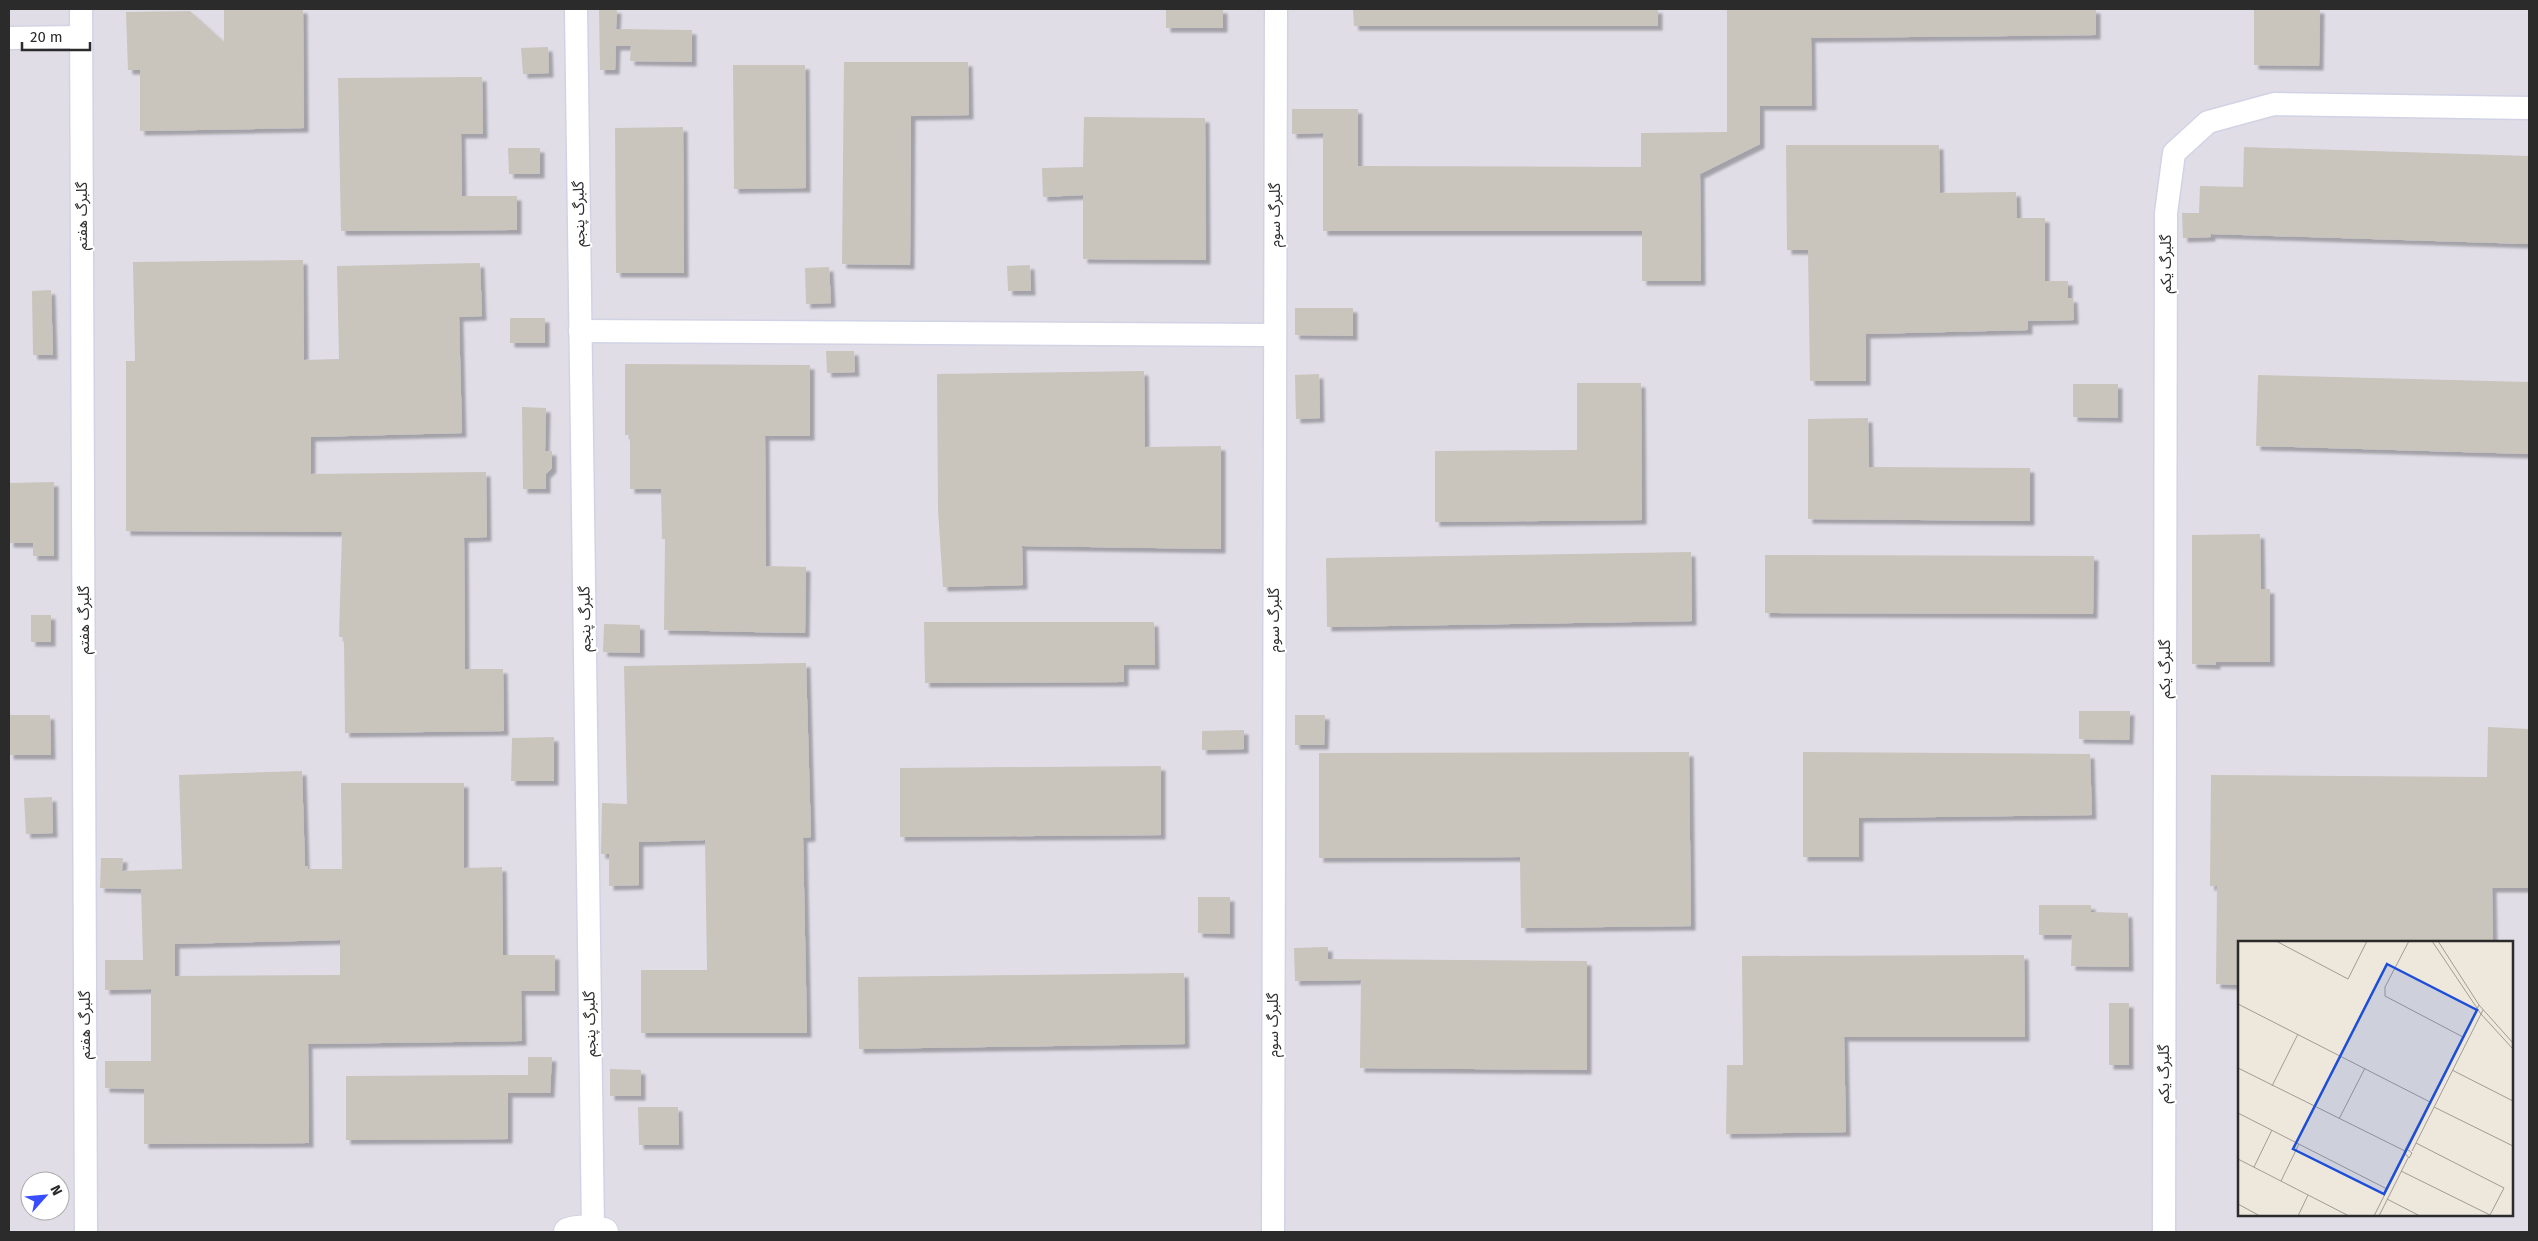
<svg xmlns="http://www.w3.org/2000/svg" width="2538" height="1241" font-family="'Fira Sans','Noto Sans Arabic',sans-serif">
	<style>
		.industrial { fill: #e0dde6; fill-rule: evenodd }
		.building { fill: #c9c4bc; fill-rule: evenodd; filter: url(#shadow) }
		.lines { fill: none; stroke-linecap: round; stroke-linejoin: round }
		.street-casing { stroke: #d1d3e5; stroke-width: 25 }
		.secondary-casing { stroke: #d1d3e5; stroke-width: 30 }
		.street { stroke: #fff; stroke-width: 22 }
		.secondary { stroke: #fff; stroke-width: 28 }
		.labels { text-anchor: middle; stroke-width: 4; stroke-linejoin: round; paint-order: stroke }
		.street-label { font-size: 15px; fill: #2b2b2b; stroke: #fff }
		.inset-road { fill: none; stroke: #a09c95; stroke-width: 1 }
		.view { fill: #1d4ed8; fill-opacity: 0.15; stroke: #1d4ed8; stroke-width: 2.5 }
		.inset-edge { fill: none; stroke: #2b2b2b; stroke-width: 2.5 }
	</style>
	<defs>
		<filter id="shadow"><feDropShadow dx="4.5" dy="4.5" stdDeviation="1" flood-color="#0004"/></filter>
	</defs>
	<rect width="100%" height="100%" fill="#eee7dc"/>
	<!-- industrial -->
	<path class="industrial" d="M9,9H2529V1232H9ZM2239,942H2512V1215H2239ZM30,1181H60V1211H30Z"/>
	<!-- building -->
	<g class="building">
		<path d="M224,9H303L304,128L140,131V70H128L126,12L190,11L224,42Z"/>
		<path d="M599,9H617L616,29L692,30V62L630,61L631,46H616L615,70H600Z"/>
		<rect x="1166" y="9" width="57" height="19"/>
		<path d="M1353,9H1658V26H1354Z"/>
		<path d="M1727,9H2096V35L1811,38L1812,106H1760V144L1700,174L1701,281H1642V231H1323V133L1292,134V109H1358V166L1641,167V133L1727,132Z"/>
		<path d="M2254,9H2320L2319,66L2254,65Z"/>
		<path d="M548,47L549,73L523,74L521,48Z"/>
		<path d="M844,62H968L969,115L911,116L910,265L842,264Z"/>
		<path d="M733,65H805L806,188L734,189Z"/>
		<path d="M482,77L483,134H461L462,196H517V230L341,231L338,78Z"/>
		<path d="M1084,117L1205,118L1206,260L1083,259V195L1043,197L1042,168L1083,167Z"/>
		<path d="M683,127L684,273H616L615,128Z"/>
		<path d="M1786,145H1939L1940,193L2016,192L2017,218H2045V281H2068V298H2073L2074,320L2028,321V330L1866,334V381H1810L1808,250H1787Z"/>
		<path d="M2244,147L2529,156V244L2211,234V237L2183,238L2182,213H2199L2200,186L2243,187Z"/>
		<path d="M508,148H540V174H509Z"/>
		<path d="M303,260L304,360L339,359L337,266L480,263L482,316L459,317L462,433L311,437V474L486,472L487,537L464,538L465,669H503L504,731L345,733L344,637H339L342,532L126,531V361H135L133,262Z"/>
		<path d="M1030,265L1031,291H1008L1007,266Z"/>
		<path d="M829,267L831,303L806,304L805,268Z"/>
		<path d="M51,290L53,355H33L32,291Z"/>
		<path d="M1295,308H1353V336L1295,335Z"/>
		<rect x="510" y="318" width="35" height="25"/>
		<path d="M826,351H854L855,372L827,373Z"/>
		<path d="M625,364L810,365V436H765L766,566L806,567L805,633L664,630L665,539H662L661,489H630V435H625Z"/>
		<path d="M1144,371L1145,447L1221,446V549L1022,546L1023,585L943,587L938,510L937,374Z"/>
		<path d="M1319,374L1320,418L1296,419L1295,375Z"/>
		<path d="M2258,375L2529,382V454L2256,446Z"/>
		<path d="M1577,383H1641L1642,520L1435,522V451L1577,450Z"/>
		<path d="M2073,384H2118V418L2073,417Z"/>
		<path d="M522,407L546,408L545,451H552V468L546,474V489H523Z"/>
		<path d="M1868,418L1869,467L2030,468V521L1808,519V419Z"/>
		<path d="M54,482V556H33V543H9V483Z"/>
		<path d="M2260,534L2261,589H2270V662H2216V665L2192,664V535Z"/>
		<path d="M1691,552L1692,621L1327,627L1326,558Z"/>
		<path d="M1765,555L2094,556L2093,614L1765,613Z"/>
		<rect x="31" y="615" width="20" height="27"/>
		<path d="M924,622H1154L1155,665H1124V682L925,683Z"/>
		<path d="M604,624L640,625V653L603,652Z"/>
		<path d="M806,663L811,837L803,838L807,1033H641V970H707L705,840L639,842V885L609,886V854H601L602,803L627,804L624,666Z"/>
		<path d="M2079,711H2130L2129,740L2079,739Z"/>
		<path d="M9,715H50L51,755H9Z"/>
		<path d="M1295,715H1325L1324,745H1295Z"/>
		<path d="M2488,727L2529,729V888H2492L2493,942H2239V985L2216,984L2217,886H2210L2211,775L2487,777Z"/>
		<path d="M1244,730V749L1202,750V731Z"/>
		<path d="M554,737V781H511L512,738Z"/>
		<path d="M1689,752L1691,926L1521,928L1520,857L1319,858V753Z"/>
		<path d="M1803,752L2090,754L2092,815L1859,818V857H1803Z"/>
		<path d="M1161,766V835L900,837V768Z"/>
		<path d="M302,771L305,866H308V869H342L341,783H464V868L502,867L503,955H555V991H521L522,1041L308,1044L309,1143L144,1144V1089L105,1088V1061H151V989L105,990V960H143L141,889L100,888L101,858H123L122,871L182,869L179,775ZM340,940V975L175,976V944Z"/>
		<path d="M52,797L53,833L26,834L24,798Z"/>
		<path d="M1198,897H1230V934L1198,933Z"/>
		<path d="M2039,905H2091V912L2128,913L2129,967L2071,966L2072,935H2039Z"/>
		<path d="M1328,947V959L1587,961V1070L1360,1068L1361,980L1295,981L1294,948Z"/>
		<path d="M2024,955L2025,1037H1844L1846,1132L1726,1134L1727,1065H1743L1742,956Z"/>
		<path d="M1184,973L1185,1044L859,1049L858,977Z"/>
		<rect x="2109" y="1003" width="20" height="62"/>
		<path d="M528,1057H552L550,1093H508V1139L346,1140V1076L528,1075Z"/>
		<path d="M610,1069L641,1070V1096H610Z"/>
		<path d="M638,1107H678L679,1145H639Z"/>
	</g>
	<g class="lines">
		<!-- street casing -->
		<g class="street-casing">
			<g id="street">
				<path d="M81,9L86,1232"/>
				<path d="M576,9L593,1229"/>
				<path d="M9,38L81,37"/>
				<path d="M580,331L1274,335"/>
				<path d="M1273,1232L1276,9"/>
				<path d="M2164,1232L2166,213L2174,153L2208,122L2274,104L2529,108"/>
			</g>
		</g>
		<!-- secondary casing -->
		<g class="secondary-casing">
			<path id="secondary" d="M568,1232C580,1228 592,1229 604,1232"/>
		</g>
		<!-- street -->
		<use href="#street" class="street"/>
		<!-- secondary -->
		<use href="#secondary" class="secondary"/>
	</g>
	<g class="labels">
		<!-- street labels -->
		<g class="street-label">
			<text transform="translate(579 214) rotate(-91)" y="5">گلبرگ پنجم</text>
			<text transform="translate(1275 215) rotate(-90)" y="5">گلبرگ سوم</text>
			<text transform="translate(82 216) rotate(-90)" y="5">گلبرگ هفتم</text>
			<text transform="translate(2166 264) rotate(-90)" y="5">گلبرگ یکم</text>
			<text transform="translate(585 619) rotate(-91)" y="5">گلبرگ پنجم</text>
			<text transform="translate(84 620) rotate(-90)" y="5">گلبرگ هفتم</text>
			<text transform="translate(1274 620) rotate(-90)" y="5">گلبرگ سوم</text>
			<text transform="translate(2165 669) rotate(-90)" y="5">گلبرگ یکم</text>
			<text transform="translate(590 1024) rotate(-91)" y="5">گلبرگ پنجم</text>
			<text transform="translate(85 1025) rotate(-90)" y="5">گلبرگ هفتم</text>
			<text transform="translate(1273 1025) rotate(-90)" y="5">گلبرگ سوم</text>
			<text transform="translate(2164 1074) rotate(-90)" y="5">گلبرگ یکم</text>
		</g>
	</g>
	<!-- overview -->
	<g transform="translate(2238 941)">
		<rect width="275" height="275" fill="#eee7dc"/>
		<path class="inset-road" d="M38,0L110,38L129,0M171,0L147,46V55L225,96M194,0L243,73L275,108M200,0L241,64L275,102M0,63L192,161M0,127L167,210M214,129L275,160M34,145L60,93M196,166L275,205M0,172L149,248M101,178L127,127M169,208L174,212L171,217L166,211L241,64M174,210L245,69M0,218L111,275M16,226L34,189M163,230L252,274L266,247L178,202M43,240L61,203M149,258L182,275M0,263L22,275M60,275L70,254M136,275L166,215M141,275L170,217"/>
		<path class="view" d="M149,23L239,69L146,253L55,208Z"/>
		<rect width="275" height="275" class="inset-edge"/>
	</g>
	<!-- border -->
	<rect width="2538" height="1241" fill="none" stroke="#2b2b2b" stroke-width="20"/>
	<!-- north arrow -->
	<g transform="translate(45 1196) rotate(63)"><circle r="24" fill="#ffffff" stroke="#aaaaaa"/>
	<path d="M0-4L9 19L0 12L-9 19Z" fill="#384dff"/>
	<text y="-8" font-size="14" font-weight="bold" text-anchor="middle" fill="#2b2b2b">N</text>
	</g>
	<!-- scale -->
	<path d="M22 42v8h68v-8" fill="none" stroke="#2b2b2b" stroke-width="2.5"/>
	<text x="30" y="42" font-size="15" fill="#2b2b2b" stroke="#ffffff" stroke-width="4" paint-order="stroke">20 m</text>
</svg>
